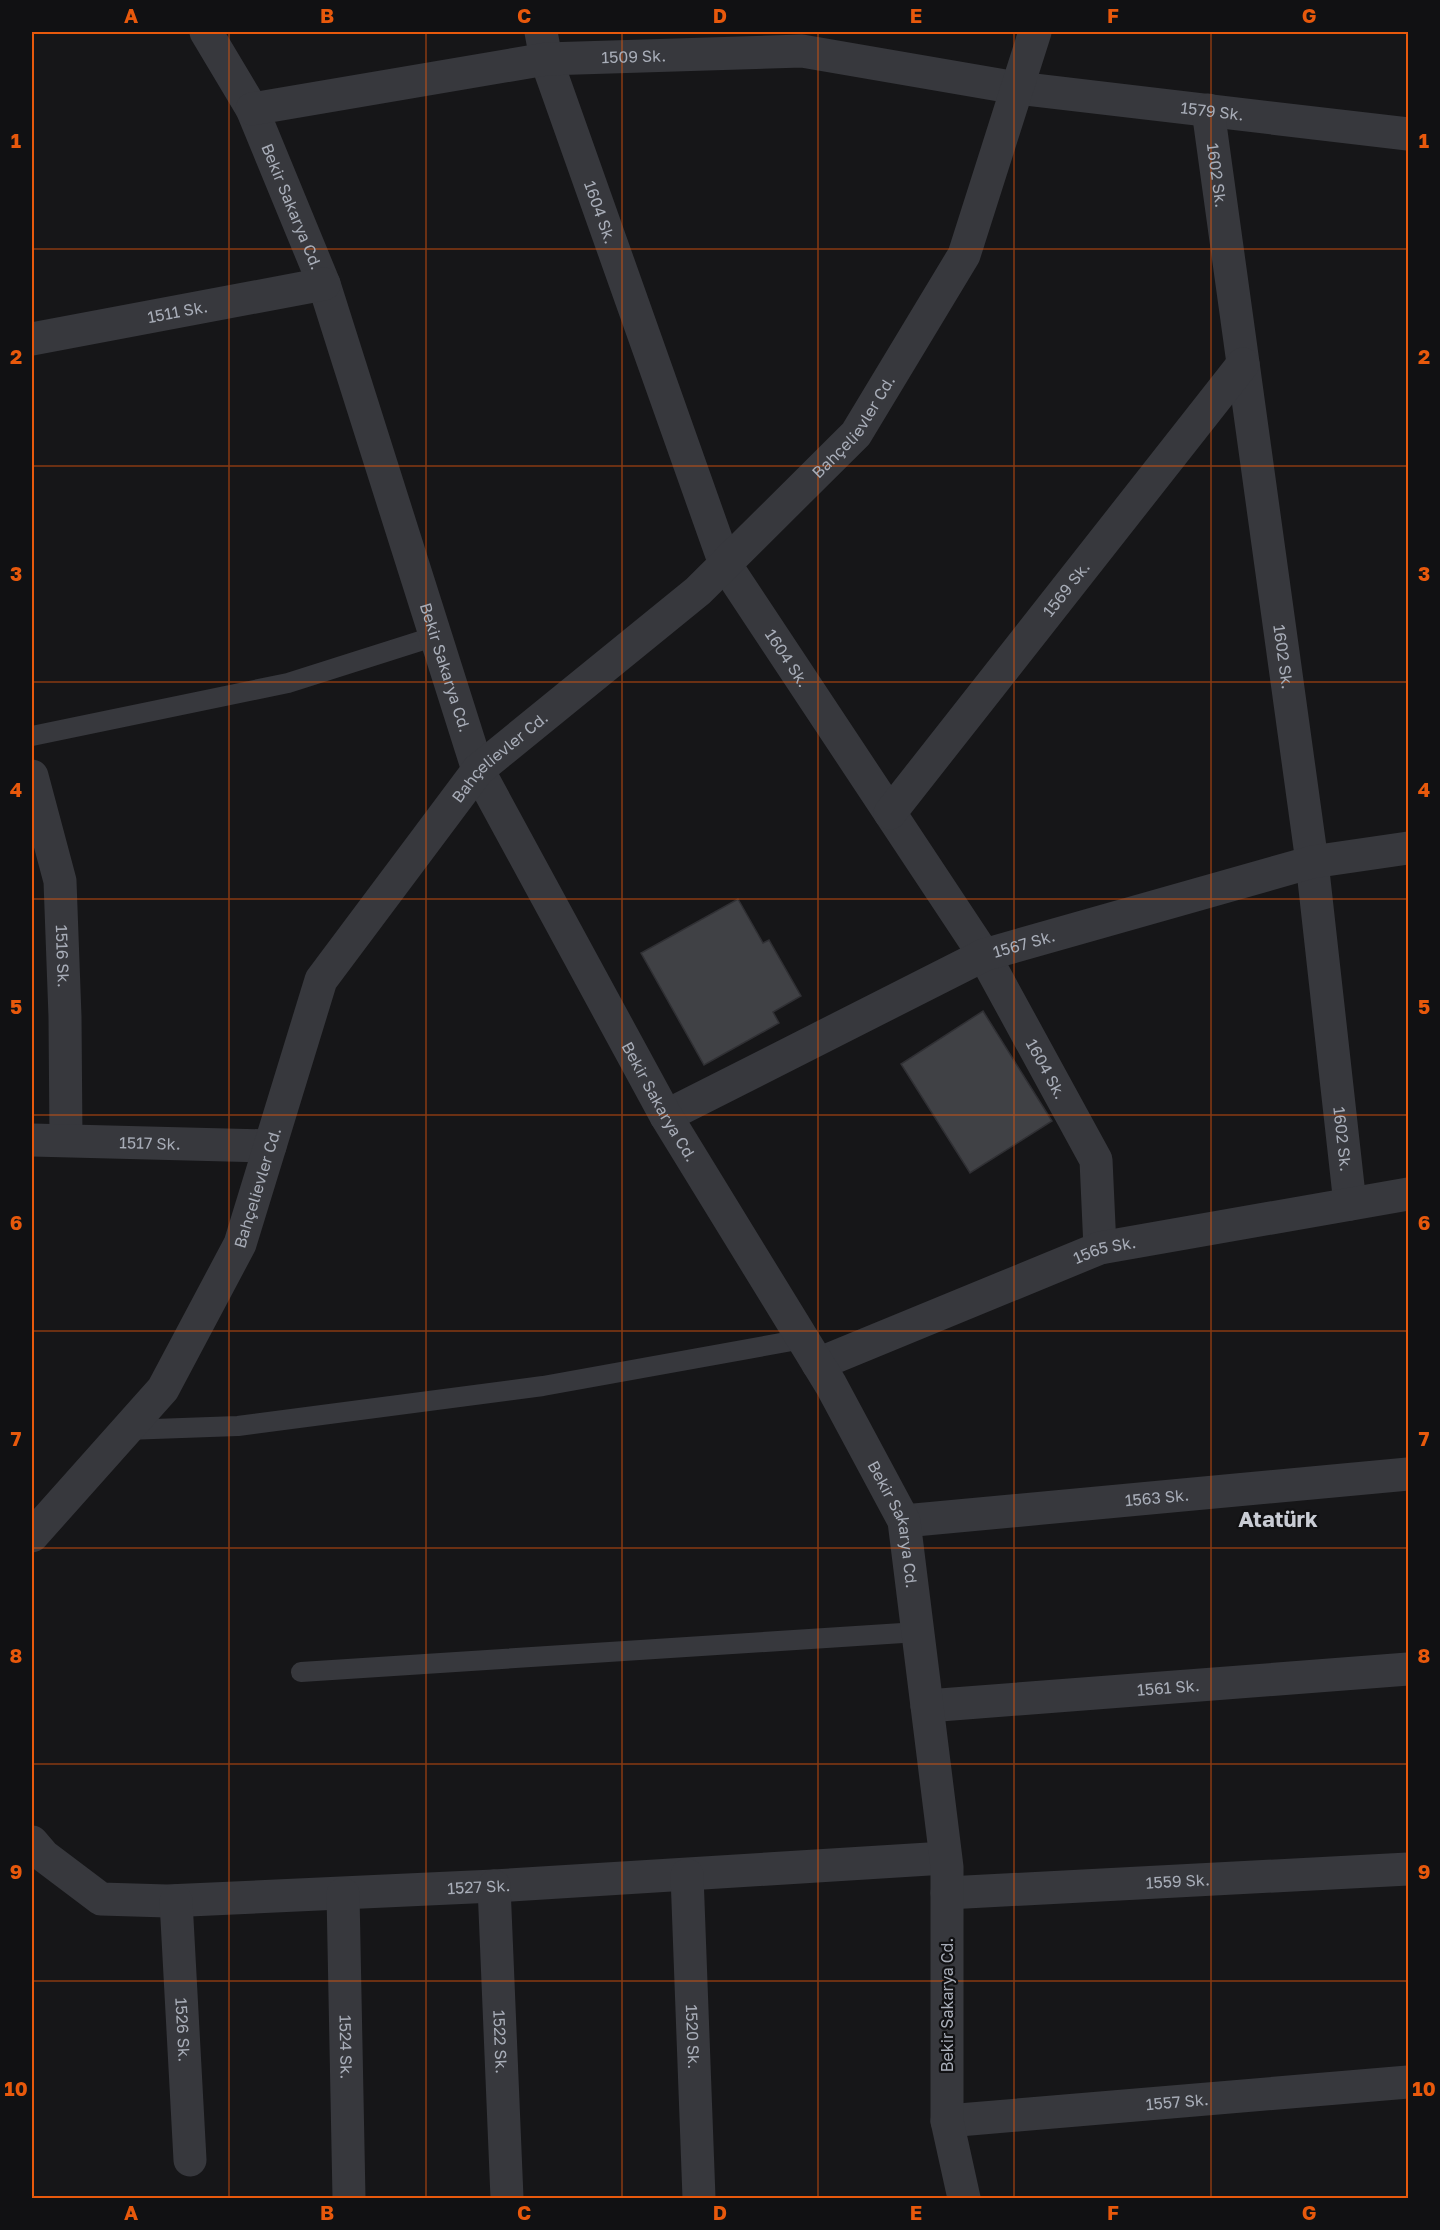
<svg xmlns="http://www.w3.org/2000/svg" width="1440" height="2230" font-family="'Golos Text',sans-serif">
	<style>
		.building { fill: #404145; stroke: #303034; stroke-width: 1.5 }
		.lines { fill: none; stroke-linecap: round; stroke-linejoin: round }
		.service { stroke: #37383d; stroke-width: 20 }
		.minor { stroke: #37383d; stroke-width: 33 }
		.tertiary { stroke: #37383d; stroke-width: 33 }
		.grid { fill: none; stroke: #e8590c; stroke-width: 1.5; stroke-opacity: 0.55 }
		.labels { text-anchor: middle; stroke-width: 4.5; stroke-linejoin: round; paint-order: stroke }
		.street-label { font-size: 16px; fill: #a8adb8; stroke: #111113 }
		.district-label { font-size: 22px; font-weight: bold; fill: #c9ccd4; stroke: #111113 }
		.neatline { fill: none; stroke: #e8590c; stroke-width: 2 }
		.grid-label { font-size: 20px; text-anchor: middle; font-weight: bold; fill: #e8590c }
	</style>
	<rect width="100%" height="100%" fill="#161618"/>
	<!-- building -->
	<g class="building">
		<path d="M738,899L763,943L769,940L801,996L773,1012L779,1023L704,1065L641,953Z"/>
		<path d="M983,1011L1052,1121L970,1173L901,1064Z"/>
	</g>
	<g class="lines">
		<!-- service -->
		<g class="service">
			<path d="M32,736L288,683L436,636"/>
			<path d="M126,1430L238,1426L543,1386L803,1339"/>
			<path d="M301,1672L918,1632"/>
		</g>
		<!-- minor -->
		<g class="minor">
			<path id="s1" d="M206,32L252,109L324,284L478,770"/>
			<path id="s2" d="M541,32L546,59L725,564L984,955L1096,1160L1100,1248"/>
			<path id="s3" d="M252,109L546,59L802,51L1017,88L1408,134"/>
			<path id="s4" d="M1208,110L1312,862L1350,1204"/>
			<path id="s5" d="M32,339L324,284"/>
			<path id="s6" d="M32,776L60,881L65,1017L66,1140"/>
			<path id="s7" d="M890,813L1243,364"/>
			<path id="s8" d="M666,1116L984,955L1312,862L1408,848"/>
			<path id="s9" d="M32,1140L270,1146"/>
			<path id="s10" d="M818,1364L1100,1248L1408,1194"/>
			<path id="s11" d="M904,1521L1408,1474"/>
			<path id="s12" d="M927,1706L1408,1669"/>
			<path id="s13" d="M32,1842L44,1856L101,1899L167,1901L494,1886L945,1858"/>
			<path id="s14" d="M687,1875L699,2198"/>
			<path id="s15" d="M494,1886L507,2198"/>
			<path id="s16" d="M947,1893L1408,1869"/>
			<path id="s17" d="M343,1894L349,2198"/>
			<path id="s18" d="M176,1901L190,2160"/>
			<path id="s19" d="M947,2121L1408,2082"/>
		</g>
		<!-- tertiary -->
		<g class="tertiary">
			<path id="s20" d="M478,770L666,1116L831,1385L904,1521L947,1867V2121L964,2198"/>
			<path id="s21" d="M32,1536L163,1389L240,1244L321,980L478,770L698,591L856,434L964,255L1035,32"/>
		</g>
	</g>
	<!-- grid -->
	<path class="grid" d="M229,32V2198M426,32V2198M622,32V2198M818,32V2198M1014,32V2198M1211,32V2198M32,249H1408M32,466H1408M32,682H1408M32,899H1408M32,1115H1408M32,1331H1408M32,1548H1408M32,1764H1408M32,1981H1408"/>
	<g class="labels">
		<!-- street labels -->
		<g class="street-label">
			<text dy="6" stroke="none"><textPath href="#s3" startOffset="386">1509 Sk.</textPath></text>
			<text dy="6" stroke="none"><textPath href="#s3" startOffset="969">1579 Sk.</textPath></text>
			<text dy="6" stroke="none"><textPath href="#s4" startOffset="66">1602 Sk.</textPath></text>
			<text dy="6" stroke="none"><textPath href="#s1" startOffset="195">Bekir Sakarya Cd.</textPath></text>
			<text dy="6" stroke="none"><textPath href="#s2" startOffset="190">1604 Sk.</textPath></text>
			<text dy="6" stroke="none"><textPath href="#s5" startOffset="148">1511 Sk.</textPath></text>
			<text dy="6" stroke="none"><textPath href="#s21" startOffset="1410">Bahçelievler Cd.</textPath></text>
			<text dy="6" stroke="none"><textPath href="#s7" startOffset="285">1569 Sk.</textPath></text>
			<text dy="6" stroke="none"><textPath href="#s4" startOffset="552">1602 Sk.</textPath></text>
			<text dy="6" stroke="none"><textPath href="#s2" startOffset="676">1604 Sk.</textPath></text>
			<text dy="6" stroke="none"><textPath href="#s1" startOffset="681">Bekir Sakarya Cd.</textPath></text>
			<text dy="6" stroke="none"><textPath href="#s21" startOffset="924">Bahçelievler Cd.</textPath></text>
			<text dy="6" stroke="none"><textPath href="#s8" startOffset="398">1567 Sk.</textPath></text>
			<text dy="6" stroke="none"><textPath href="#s6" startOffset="184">1516 Sk.</textPath></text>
			<text dy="6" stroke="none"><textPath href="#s2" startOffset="1162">1604 Sk.</textPath></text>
			<text dy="6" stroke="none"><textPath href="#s20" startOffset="378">Bekir Sakarya Cd.</textPath></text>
			<text dy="6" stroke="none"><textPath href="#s4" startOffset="1038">1602 Sk.</textPath></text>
			<text dy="6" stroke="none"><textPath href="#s9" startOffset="118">1517 Sk.</textPath></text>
			<text dy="6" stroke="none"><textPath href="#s21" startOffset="420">Bahçelievler Cd.</textPath></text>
			<text dy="6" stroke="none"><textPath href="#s10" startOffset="309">1565 Sk.</textPath></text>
			<text dy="6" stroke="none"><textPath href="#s11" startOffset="254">1563 Sk.</textPath></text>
			<text dy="6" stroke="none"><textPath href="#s20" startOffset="864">Bekir Sakarya Cd.</textPath></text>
			<text dy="6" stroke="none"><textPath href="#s12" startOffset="242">1561 Sk.</textPath></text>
			<text dy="6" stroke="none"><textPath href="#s16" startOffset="231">1559 Sk.</textPath></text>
			<text dy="6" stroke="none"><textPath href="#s13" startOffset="468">1527 Sk.</textPath></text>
			<text transform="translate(947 2005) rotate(-90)" y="6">Bekir Sakarya Cd.</text>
			<text dy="6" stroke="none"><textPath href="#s18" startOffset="129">1526 Sk.</textPath></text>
			<text dy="6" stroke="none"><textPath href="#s14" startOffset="162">1520 Sk.</textPath></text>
			<text dy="6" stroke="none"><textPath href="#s15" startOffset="156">1522 Sk.</textPath></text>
			<text dy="6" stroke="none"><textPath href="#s17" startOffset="153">1524 Sk.</textPath></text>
			<text dy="6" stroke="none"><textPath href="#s19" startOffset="231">1557 Sk.</textPath></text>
		</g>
		<!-- district labels -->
		<g class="district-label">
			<text x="1278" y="1527">Atatürk</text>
		</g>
	</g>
	<!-- border -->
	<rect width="1440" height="2230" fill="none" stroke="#111113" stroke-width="66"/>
	<rect x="33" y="33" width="1374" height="2164" class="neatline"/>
	<g class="grid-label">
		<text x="131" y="23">A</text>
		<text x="327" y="23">B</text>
		<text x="524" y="23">C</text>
		<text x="720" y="23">D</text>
		<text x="916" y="23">E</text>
		<text x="1113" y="23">F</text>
		<text x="1309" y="23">G</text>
		<text x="16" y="148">1</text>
		<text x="1424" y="148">1</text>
		<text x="16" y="364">2</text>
		<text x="1424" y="364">2</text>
		<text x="16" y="581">3</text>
		<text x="1424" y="581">3</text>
		<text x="16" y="797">4</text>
		<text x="1424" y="797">4</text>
		<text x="16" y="1014">5</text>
		<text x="1424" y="1014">5</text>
		<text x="16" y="1230">6</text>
		<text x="1424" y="1230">6</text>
		<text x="16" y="1446">7</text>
		<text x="1424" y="1446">7</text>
		<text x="16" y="1663">8</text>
		<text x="1424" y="1663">8</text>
		<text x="16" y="1879">9</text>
		<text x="1424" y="1879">9</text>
		<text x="16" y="2096">10</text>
		<text x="1424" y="2096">10</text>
		<text x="131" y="2220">A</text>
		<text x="327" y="2220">B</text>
		<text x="524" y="2220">C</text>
		<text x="720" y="2220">D</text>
		<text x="916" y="2220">E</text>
		<text x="1113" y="2220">F</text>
		<text x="1309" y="2220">G</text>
	</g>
</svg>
